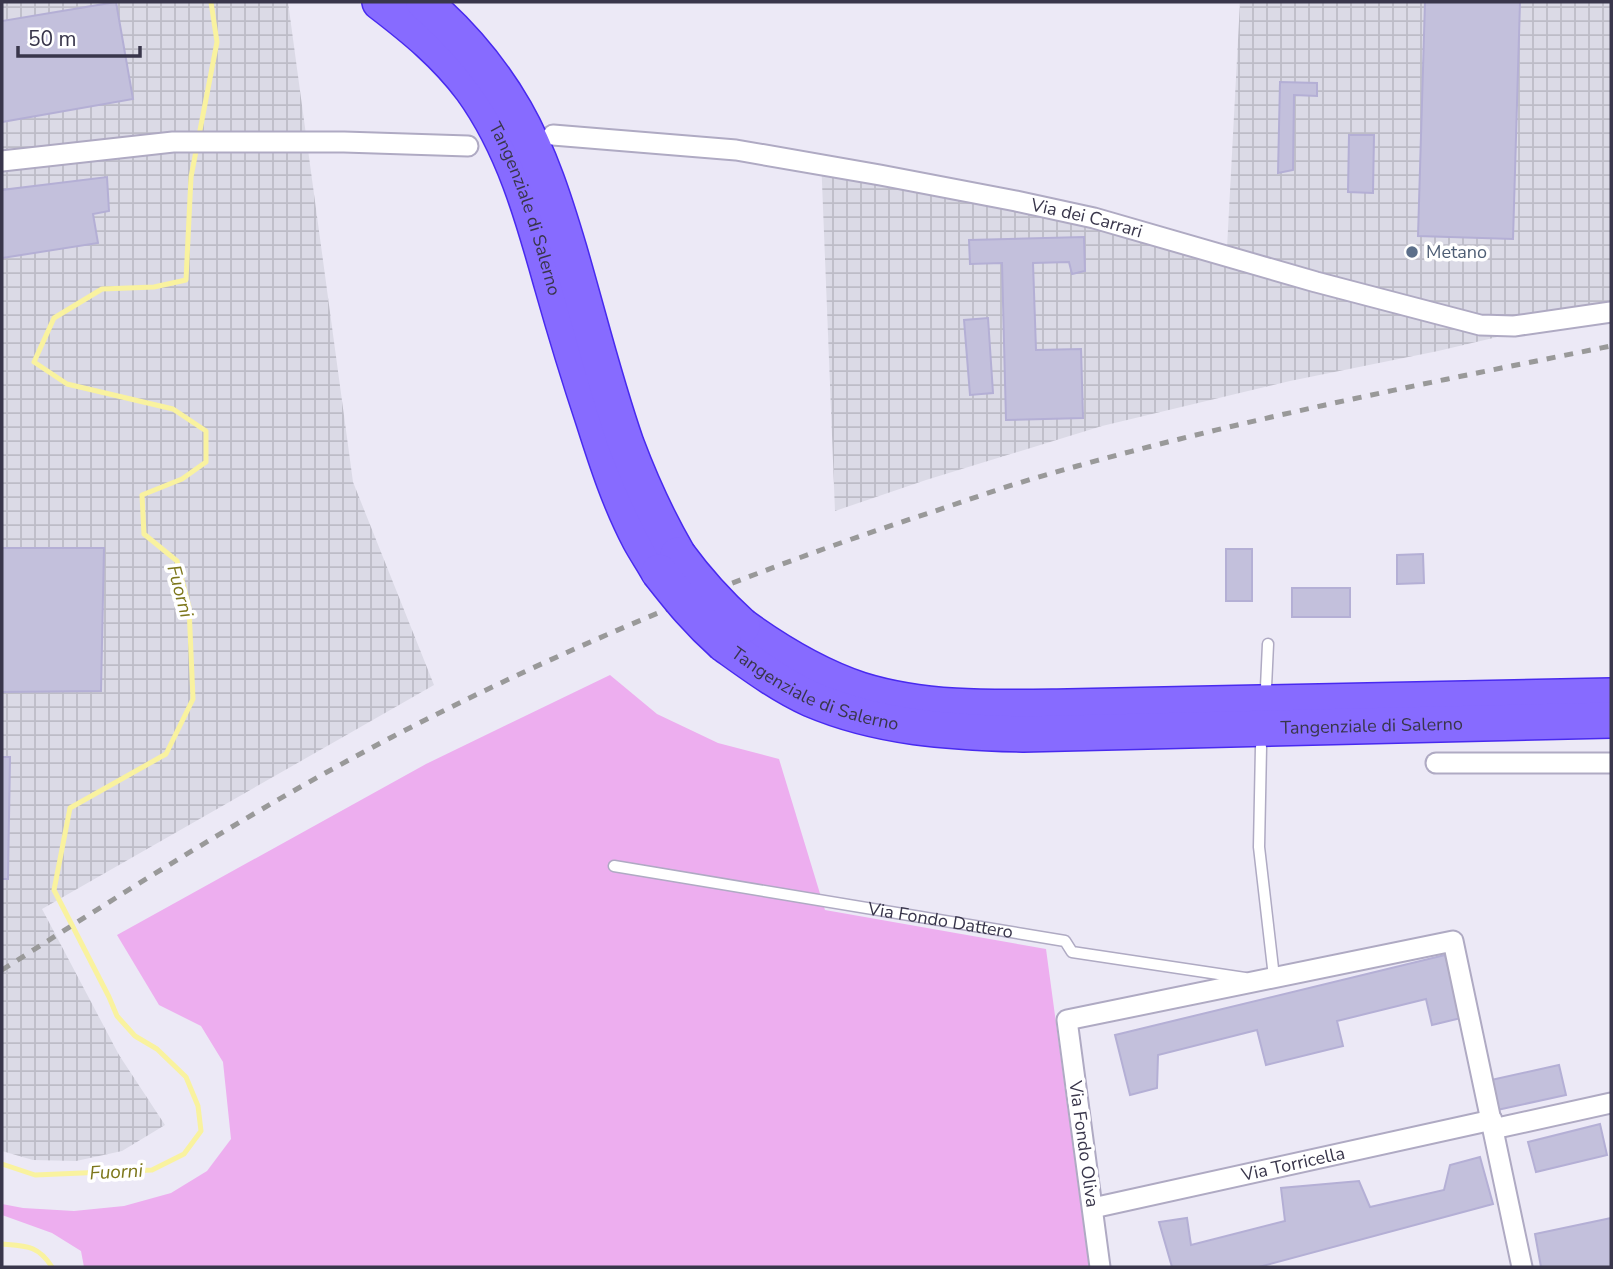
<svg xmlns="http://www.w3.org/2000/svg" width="1613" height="1269" font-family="'Nunito Sans',sans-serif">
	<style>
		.industrial { fill: url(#industrial-grid) }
		.green { fill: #edaeef }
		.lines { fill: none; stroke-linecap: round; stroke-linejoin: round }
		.stream { stroke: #f9f29f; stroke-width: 5 }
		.building { fill: #c3c0dc; stroke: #b4afd5; stroke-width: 2 }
		.lane-casing { stroke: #afaac3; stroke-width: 13 }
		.street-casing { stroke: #afaac3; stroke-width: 23 }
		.highway-casing { stroke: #482aef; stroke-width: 38 }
		.lane { stroke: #fff; stroke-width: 10 }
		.street { stroke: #fff; stroke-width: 19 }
		.highway { stroke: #876bff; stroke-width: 35 }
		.rail { stroke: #999; stroke-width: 5; stroke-dasharray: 9 9; stroke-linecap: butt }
		.highway-bridge-casing { stroke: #482aef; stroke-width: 38; stroke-linecap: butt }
		.highway-bridge { stroke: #876bff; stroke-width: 35 }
		.service-dot { fill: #5c6f8a; stroke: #fff; stroke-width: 2.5 }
		.labels { text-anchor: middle; stroke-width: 7; stroke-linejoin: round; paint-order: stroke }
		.street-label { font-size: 18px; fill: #39364b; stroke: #fff }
		.service-label { font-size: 18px; fill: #4e5e75; stroke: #fff; text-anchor: start }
		.water-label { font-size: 19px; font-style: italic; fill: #7d771b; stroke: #fff }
	</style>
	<defs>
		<pattern id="industrial-grid" width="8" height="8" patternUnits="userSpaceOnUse" patternTransform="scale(1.75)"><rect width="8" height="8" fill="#dbdae6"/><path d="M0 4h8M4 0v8" fill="none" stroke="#bdbcc7"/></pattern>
	</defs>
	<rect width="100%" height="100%" fill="#ece9f6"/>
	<!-- industrial -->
	<g class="industrial">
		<path d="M2,2H288L353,482L434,685L42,909L119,1055L165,1125L122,1151L76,1161L33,1160L2,1151Z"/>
		<path d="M1240,2H1611V310L1438,351L1290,381L1102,426L926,480L835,511L821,157L1227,248Z"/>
	</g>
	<!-- green -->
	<path class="green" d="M610,675L657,714L718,743L779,759L825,910L1046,949L1089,1267H84L81,1251L52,1233L2,1215V1204L23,1208L74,1211L124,1206L171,1193L207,1171L231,1139L223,1062L201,1026L159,1005L117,935L426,764Z"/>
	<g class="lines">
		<!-- stream -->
		<g class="stream">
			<path d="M2,1164L35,1175L152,1170L184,1154L201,1131L198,1106L186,1077L157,1049L135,1036L117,1016L109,997L54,890L70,808L166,754L193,699L189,607L177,561L144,534L142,495L182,479L206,462V431L173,409L67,384L34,362L54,318L102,289L154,287L186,280L191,177L217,42L211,2"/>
			<path d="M2,1244C26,1246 38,1245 52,1267"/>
		</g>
	</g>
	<!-- building -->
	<g class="building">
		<path d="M116,2L133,99L2,122V21Z"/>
		<path d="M1425,2H1520L1513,239L1418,236Z"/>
		<path d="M1280,82L1317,83V96L1294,95L1293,170L1278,173Z"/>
		<path d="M1349,135H1374L1373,193L1348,192Z"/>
		<path d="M107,177L109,211L93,214L98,243L2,258V190Z"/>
		<path d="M1084,237L1085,271L1072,274L1069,262L1033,263L1036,350L1081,349L1083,418L1006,420L1002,263L970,264L969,240Z"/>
		<path d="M988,318L993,393L970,395L964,320Z"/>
		<path d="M2,548H104L101,691L2,692Z"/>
		<rect x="1226" y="549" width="26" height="52"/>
		<path d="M1423,554L1424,583L1397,584V555Z"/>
		<rect x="1292" y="588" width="58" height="29"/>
		<path d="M2,757H10L8,879H2Z"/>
		<path d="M1445,955L1461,1018L1432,1025L1426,999L1337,1021L1343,1046L1266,1065L1257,1030L1158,1055L1157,1088L1130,1095L1115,1035Z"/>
		<path d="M1559,1065L1566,1095L1497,1110L1491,1080Z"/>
		<path d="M1600,1124L1607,1155L1536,1172L1528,1142Z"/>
		<path d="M1480,1157L1493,1204L1259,1267H1172L1159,1222L1187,1218L1191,1245L1285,1221L1281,1188L1359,1181L1370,1207L1444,1190L1450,1165Z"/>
		<path d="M1611,1218V1267H1541L1535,1234Z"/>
	</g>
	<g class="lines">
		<!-- lane casing -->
		<g class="lane-casing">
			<g id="lane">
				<path d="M1266,687L1268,644"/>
				<path d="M1261,747L1259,847L1274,977"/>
				<path id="s1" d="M614,866L1065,941L1072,952L1245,978"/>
			</g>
		</g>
		<!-- street casing -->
		<g class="street-casing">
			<g id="street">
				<path id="s2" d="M553,135L736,150L880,175L1016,201L1094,218L1316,282L1480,325L1514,326L1611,312"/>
				<path d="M2,161L173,142H344L468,146"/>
				<path d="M1436,763H1611"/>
				<path d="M1493,1129L1611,1103"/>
				<path id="s3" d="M1093,1208L1492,1120"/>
				<path d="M1100,1267L1067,1020L1453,941L1522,1267"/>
			</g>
		</g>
		<!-- highway casing -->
		<g class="highway-casing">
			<g id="highway">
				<path id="s4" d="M380,2C414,28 446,54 472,89C514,147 533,216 552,284C565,330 579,376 594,421C607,462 620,502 640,540C646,551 653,561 659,572"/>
				<path d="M424,2C460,33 491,69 515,111C540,155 555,203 569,250C588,315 604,381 626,444C641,484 657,519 678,555"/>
				<path d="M742,626C778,652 818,676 860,690C927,711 999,708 1068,707L1611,696"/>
				<path id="s5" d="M724,644C752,664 780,685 811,699C879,728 950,732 1023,734L1611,720"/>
			</g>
		</g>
		<!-- lane -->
		<use href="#lane" class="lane"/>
		<!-- street -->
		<use href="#street" class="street"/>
		<!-- highway -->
		<use href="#highway" class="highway"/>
		<!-- rail -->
		<path class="rail" d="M2,970C129,889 258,807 392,737C565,647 747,572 932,512C965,501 998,489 1032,479C1222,423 1417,385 1611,346"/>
		<!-- highway-bridge casing -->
		<g class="highway-bridge-casing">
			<g id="highway-bridge">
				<path d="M678,555C697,581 718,604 742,626"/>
				<path d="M659,572C681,600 697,620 724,644"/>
			</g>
		</g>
		<!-- highway-bridge -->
		<use href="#highway-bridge" class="highway-bridge"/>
	</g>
	<!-- markers -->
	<circle class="service-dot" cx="1412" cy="252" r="7"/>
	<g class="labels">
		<!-- street labels -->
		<g class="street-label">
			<text dy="6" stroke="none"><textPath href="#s4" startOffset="259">Tangenziale di Salerno</textPath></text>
			<text dy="6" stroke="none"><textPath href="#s2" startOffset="541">Via dei Carrari</textPath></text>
			<text dy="6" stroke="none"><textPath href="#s5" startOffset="103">Tangenziale di Salerno</textPath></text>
			<text dy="6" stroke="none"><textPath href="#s5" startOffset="668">Tangenziale di Salerno</textPath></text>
			<text dy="6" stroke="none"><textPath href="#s1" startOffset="331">Via Fondo Dattero</textPath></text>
			<text transform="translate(1084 1144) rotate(82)" y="6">Via Fondo Oliva</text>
			<text dy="6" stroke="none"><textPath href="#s3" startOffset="205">Via Torricella</textPath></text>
		</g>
		<!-- service labels -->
		<g class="service-label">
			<text x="1426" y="258">Metano</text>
		</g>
		<!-- water labels -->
		<g class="water-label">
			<text transform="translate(181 591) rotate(75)" y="7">Fuorni</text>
			<text transform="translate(116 1171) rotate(-3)" y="7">Fuorni</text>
		</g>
	</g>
	<!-- border -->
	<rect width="1613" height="1269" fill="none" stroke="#39364b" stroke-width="7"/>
	<!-- scale -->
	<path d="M18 46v10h122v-10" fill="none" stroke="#39364b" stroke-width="3.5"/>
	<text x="28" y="46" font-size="21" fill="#39364b" stroke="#ffffff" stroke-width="5" paint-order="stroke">50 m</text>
</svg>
